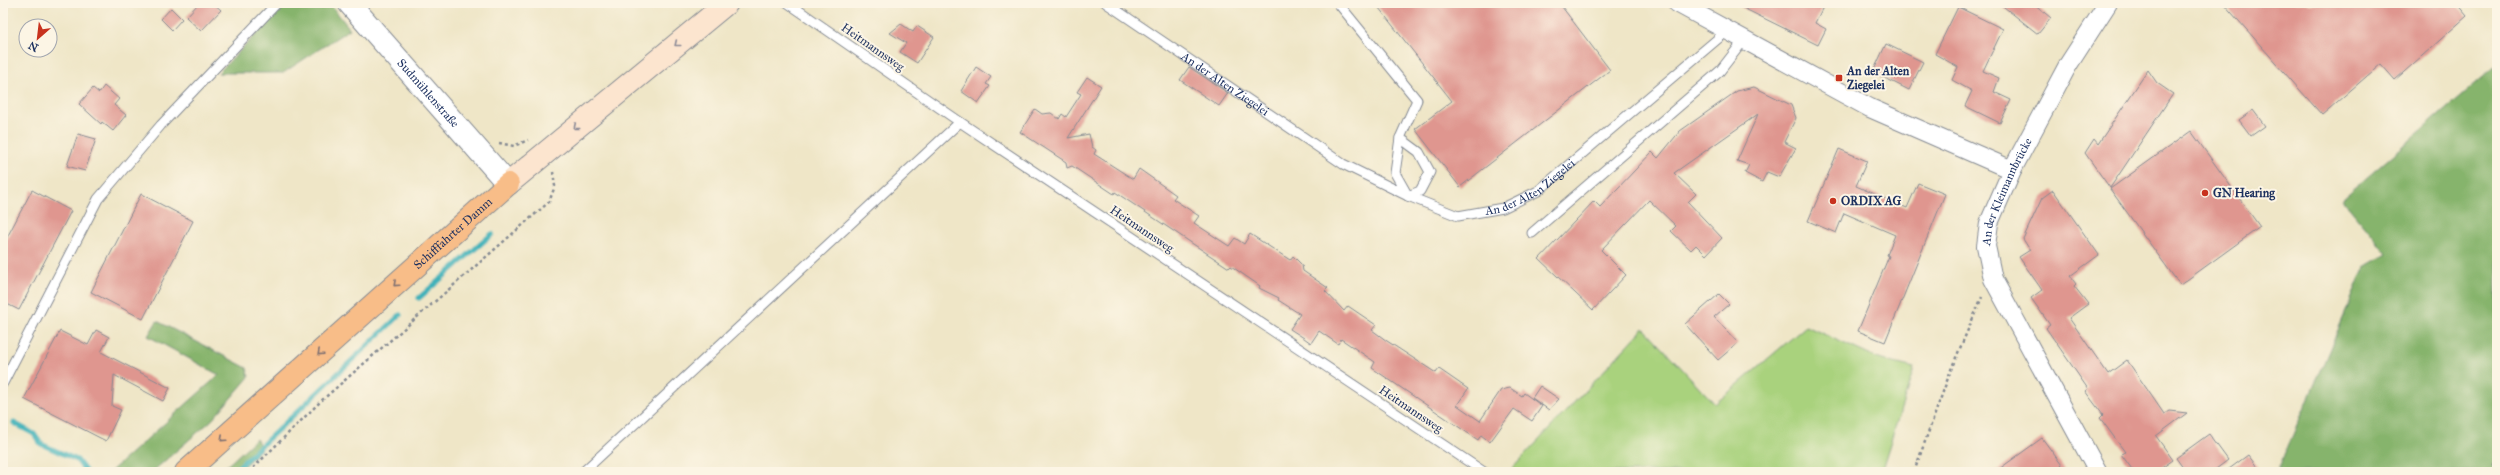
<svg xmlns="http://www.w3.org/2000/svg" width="2500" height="475" font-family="'IM FELL Great Primer',serif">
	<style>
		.green { fill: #a9d27d; stroke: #62806e }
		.forest { fill: #86b46c; stroke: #507265 }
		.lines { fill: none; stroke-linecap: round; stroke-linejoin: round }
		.stream { stroke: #41b2ba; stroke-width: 5 }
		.building { fill: #df968f }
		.service-casing { stroke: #858a92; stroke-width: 11 }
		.minor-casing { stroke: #858a92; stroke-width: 20 }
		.tertiary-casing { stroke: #858a92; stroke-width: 24 }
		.secondary-casing { stroke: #858a92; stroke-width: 24 }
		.primary-casing { stroke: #858a92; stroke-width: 24 }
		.path { stroke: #858a92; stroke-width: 2.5; stroke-dasharray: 3 3; stroke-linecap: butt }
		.service { stroke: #fff; stroke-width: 9 }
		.minor { stroke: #fff; stroke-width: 18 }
		.tertiary { stroke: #fff; stroke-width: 22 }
		.secondary { stroke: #fce5cf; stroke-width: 22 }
		.primary { stroke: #f8bd88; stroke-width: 22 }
		.oneway { stroke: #8c8a96 }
		.oneway2 { stroke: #7e6f71 }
		.poi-dot { fill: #c8321e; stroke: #fcf5e5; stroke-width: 1.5 }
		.labels { text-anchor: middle; stroke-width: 4; stroke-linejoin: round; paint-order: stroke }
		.street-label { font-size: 12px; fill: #1b2f5e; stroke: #fcf5e5 }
		.poi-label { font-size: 12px; font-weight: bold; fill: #1b2f5e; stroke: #fcf5e5; text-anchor: start }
	</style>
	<rect width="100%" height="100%" fill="#fcf5e5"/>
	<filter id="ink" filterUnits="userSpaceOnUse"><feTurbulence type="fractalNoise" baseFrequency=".025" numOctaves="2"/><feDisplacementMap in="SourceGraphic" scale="8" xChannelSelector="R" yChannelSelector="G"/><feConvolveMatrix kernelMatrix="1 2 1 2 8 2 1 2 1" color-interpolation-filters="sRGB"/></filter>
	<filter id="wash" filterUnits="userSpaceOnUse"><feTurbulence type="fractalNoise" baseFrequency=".012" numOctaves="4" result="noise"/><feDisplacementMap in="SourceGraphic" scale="16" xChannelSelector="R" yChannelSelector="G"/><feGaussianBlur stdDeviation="0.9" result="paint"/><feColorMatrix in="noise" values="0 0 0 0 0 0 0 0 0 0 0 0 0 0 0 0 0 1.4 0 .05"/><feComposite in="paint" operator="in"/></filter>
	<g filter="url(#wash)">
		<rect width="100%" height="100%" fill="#efe6c7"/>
		<!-- green -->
		<path class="green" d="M1806,326L1878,359L1914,368L1881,472H1509L1644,328L1715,404Z"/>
		<!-- forest -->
		<g class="forest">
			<path d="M287,3H329L350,29L283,73H218Z"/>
			<path d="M2497,65V472H2277L2365,267L2387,254L2342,199Z"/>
			<path d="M157,321L247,368L249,377L212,420L152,472H110L219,375L148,336Z"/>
			<path d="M256,439L262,448L238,472H220Z"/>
		</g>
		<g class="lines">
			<!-- stream -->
			<g class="stream">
				<path d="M419,298L492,234"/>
				<path d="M14,423L34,434L41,444L77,460L86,472"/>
				<path d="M233,472L400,315"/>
			</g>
		</g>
		<g id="blocks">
			<!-- building -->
			<g class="building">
				<path d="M199,3H213L221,10L201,31L186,17Z"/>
				<path d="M1375,3H1559L1610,70L1460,187L1415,129L1452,101Z"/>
				<path d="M1733,3H1825L1815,23L1826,29L1818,45Z"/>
				<path d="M1999,3H2033L2051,18L2038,34Z"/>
				<path d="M2223,3H2456L2467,16L2395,80L2381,64L2322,115Z"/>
				<path d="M1958,7L2003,29L1983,71L1999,78L1994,92L2011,100L2000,123L1965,106L1972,91L1952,80L1958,67L1935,54Z"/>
				<path d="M171,8L182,19L172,30L161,19Z"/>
				<path d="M901,24L913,32L917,26L934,37L917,63L900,52L906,43L890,33Z"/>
				<path d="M1886,44L1923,62L1909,90L1873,72Z"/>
				<path d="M976,67L991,77L986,84L990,86L978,103L961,91Z"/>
				<path d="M1189,67L1228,93L1219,106L1180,80Z"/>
				<path d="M2148,70L2157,83L2173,94L2110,188L2085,153L2094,139L2098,144Z"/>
				<path d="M1087,77L1101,86L1068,138L1089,134L1092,147L1096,150L1094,154L1133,179L1139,169L1176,195L1173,199L1199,216L1194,223L1229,246L1235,238L1244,244L1250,234L1290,260L1293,256L1302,265L1303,271L1328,288L1325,291L1344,311L1348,306L1376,325L1372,330L1387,341L1436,373L1439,369L1468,389L1457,405L1480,421L1501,390L1510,388L1522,396L1524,393L1542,406L1532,421L1514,409L1490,442L1481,435L1478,440L1372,368L1375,362L1341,339L1338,344L1319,331L1311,343L1304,338L1290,329L1300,314L1278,300L1279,298L1259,288L1260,286L1231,266L1229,268L1115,192L1114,194L1072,166L1067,168L1066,162L1020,132L1035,109L1042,114L1051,113L1059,119L1062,114L1066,117L1081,94L1077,92Z"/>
				<path d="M104,86L119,99L114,105L126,115L113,131L102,122L101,124L79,104L93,88L99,93Z"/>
				<path d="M1754,87L1791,105L1796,118L1784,142L1796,148L1779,177L1767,172L1762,182L1745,173L1749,165L1737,161L1758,114L1674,173L1696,194L1688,202L1722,238L1706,255L1696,245L1691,250L1671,231L1676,226L1649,200L1601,250L1626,275L1593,310L1539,259L1594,201L1600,207L1652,152L1658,158L1680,131L1737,91Z"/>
				<path d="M2253,110L2265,126L2251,136L2239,120Z"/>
				<path d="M2191,131L2260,227L2180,285L2110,189Z"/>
				<path d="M78,134L96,139L85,171L67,166Z"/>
				<path d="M1839,149L1867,161L1856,186L1907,208L1918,183L1945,194L1885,342L1858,331L1889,256L1887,255L1895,235L1844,213L1836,233L1808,221Z"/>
				<path d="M32,190L71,211L19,310L3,302V245Z"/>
				<path d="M2053,190L2099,255L2070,276L2076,284L2074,286L2088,304L2069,318L2108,374L2127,360L2164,414L2169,411L2187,413L2156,436L2173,460L2156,472H2134L2121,454L2125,452L2100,418L2103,415L2085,391L2088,389L2046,328L2050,325L2031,298L2042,290L2019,257L2030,250L2023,239L2042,198Z"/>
				<path d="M141,194L193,221L143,319L91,292Z"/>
				<path d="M1719,294L1729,304L1714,317L1738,343L1718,360L1685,324Z"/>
				<path d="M96,330L109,337L101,352L170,388L163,401L114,375L112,406L121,410L106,441L24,399L60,331L88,345Z"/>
				<path d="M1540,386L1559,399L1549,410L1532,398Z"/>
				<path d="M2209,434L2228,460L2212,472H2186L2176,458Z"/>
				<path d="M2042,438L2067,472H1995L2031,446Z"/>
				<path d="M2248,455L2261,472H2225Z"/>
			</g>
		</g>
	</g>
	<g filter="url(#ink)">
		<use href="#blocks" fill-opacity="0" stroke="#858a92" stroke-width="1"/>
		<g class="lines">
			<!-- service casing -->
			<g class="service-casing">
				<g id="service">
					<path d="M788,3L960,122L1484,472"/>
					<path id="s1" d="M1106,3L1343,164L1408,196L1458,216L1503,208L1538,191L1727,31"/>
					<path d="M1338,3L1417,100L1400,138L1395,173L1408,196"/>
					<path d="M1400,138L1419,152L1430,172L1420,191L1408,196"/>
					<path d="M1532,233L1720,71L1744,40"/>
					<path d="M3,383L98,199L161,125L277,3"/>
					<path d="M583,472L960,122"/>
				</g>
			</g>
			<!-- minor casing -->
			<g class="minor-casing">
				<g id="minor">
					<path d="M1677,3L1870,108L2012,170"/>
					<path id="s2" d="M2098,472L1993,279L1986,246L1989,223L2012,170L2068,65L2108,3"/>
				</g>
			</g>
			<!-- tertiary casing -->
			<g class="tertiary-casing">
				<g id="tertiary">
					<path id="s3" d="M349,3L508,184"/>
				</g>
			</g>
			<!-- secondary casing -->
			<g class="secondary-casing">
				<path id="secondary" d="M508,184L727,3"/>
			</g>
			<!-- primary casing -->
			<g class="primary-casing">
				<g id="primary">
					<path id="s4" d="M186,472L508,184"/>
				</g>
			</g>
			<!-- path -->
			<g class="path">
				<path d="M499,143L514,146L528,140"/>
				<path d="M249,472L321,401L549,202L555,186L553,172"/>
				<path d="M1914,472L1952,367L1982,297"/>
				<path d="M2491,472L2497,459"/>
			</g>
			<!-- service -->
			<use href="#service" class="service"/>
			<!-- minor -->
			<use href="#minor" class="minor"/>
			<!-- tertiary -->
			<use href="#tertiary" class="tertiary"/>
			<!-- secondary -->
			<use href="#secondary" class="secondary"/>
			<!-- primary -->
			<use href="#primary" class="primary"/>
		</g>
		<!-- one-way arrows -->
		<defs><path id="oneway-chevron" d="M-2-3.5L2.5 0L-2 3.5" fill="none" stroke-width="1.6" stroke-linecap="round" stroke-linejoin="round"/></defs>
		<g class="oneway">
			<use href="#oneway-chevron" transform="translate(677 44) rotate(141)"/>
			<use href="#oneway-chevron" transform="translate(576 127) rotate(141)"/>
		</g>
		<g class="oneway2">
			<use href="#oneway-chevron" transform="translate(396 284) rotate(138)"/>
			<use href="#oneway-chevron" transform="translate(320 353) rotate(138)"/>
			<use href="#oneway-chevron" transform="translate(223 439) rotate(138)"/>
		</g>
	</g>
	<!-- markers -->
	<g class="poi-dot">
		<rect x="1835" y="74" width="8" height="8" rx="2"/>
		<circle cx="2205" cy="193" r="4"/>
		<circle cx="1833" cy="201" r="4"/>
	</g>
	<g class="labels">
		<!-- street labels -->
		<g class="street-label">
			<text transform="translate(873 47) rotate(35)" y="4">Heitmannsweg</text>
			<text dy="4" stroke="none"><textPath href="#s1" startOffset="144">An der Alten Ziegelei</textPath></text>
			<text dy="4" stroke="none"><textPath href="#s3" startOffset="120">Sudmühlenstraße</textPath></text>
			<text dy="4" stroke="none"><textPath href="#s1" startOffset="492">An der Alten Ziegelei</textPath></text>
			<text dy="4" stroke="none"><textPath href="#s2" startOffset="312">An der Kleimannbrücke</textPath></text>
			<text transform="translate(1142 229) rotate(34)" y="4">Heitmannsweg</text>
			<text dy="4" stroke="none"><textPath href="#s4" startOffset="358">Schifffahrter Damm</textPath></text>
			<text transform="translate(1411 409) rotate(34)" y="4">Heitmannsweg</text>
		</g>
		<!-- poi labels -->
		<g class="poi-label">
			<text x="1847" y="75">An der Alten<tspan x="1847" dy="14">Ziegelei</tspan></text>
			<text x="2213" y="197">GN Hearing</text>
			<text x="1841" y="205">ORDIX AG</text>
		</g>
	</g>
	<!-- margin -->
	<rect width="2500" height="475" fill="none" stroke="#fcf5e5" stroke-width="16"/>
	<!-- north arrow -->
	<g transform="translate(38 38) rotate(208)"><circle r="19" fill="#fcf5e5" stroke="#a2a6af"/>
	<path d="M0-3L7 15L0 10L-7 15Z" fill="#c8321e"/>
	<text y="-6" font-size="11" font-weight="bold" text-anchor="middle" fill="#1b2f5e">N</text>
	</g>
</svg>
